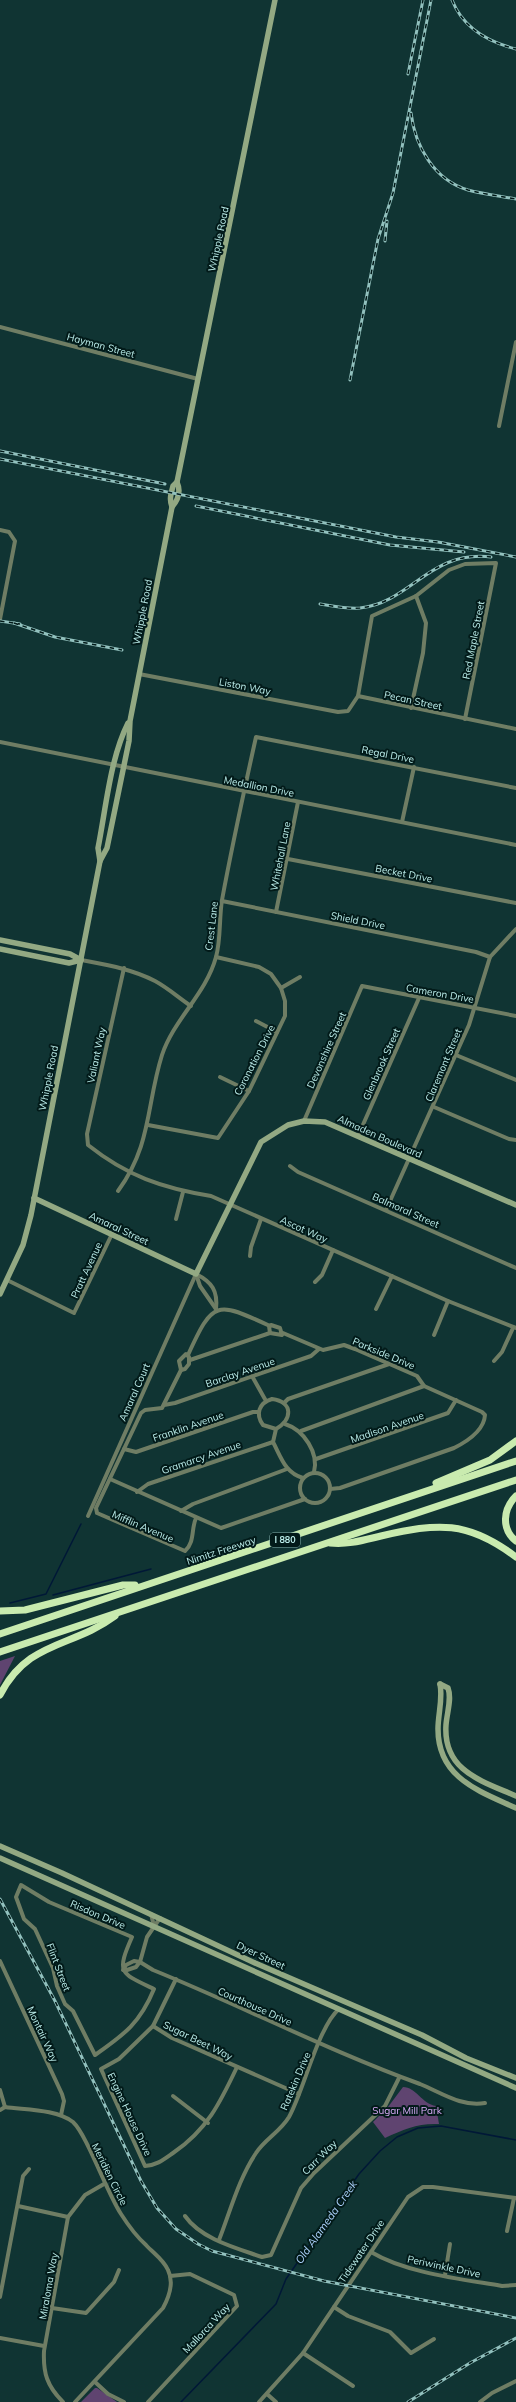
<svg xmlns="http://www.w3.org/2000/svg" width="516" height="2402" font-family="Mulish,sans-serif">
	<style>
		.green { fill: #5f4470 }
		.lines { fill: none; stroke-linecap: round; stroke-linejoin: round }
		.stream { stroke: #001837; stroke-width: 1.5 }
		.street { stroke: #6f7d64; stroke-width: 4 }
		.secondary { stroke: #93a983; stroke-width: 5.5 }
		.highway { stroke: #c9ebaf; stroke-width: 7 }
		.rail-casing { stroke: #92c1be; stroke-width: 3 }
		.rail { stroke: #021a19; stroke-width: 1.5; stroke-dasharray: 4.5; stroke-linecap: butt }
		.labels { text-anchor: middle; stroke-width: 4; stroke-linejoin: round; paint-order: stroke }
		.shield { fill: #021a19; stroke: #84aeac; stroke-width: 1 }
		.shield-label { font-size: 9px; font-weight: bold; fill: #bceeeb }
		.street-label { font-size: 10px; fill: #bceeeb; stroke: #021a19 }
		.park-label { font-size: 10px; fill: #dbabf9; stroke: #021a19 }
		.water-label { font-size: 11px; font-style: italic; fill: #aacff9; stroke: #021a19 }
	</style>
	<rect width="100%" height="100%" fill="#103433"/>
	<!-- green -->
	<g class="green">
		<path d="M15,1656L0,1685V1661Z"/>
		<path d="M403,2087C416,2087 422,2104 436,2106L439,2124C418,2123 404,2129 385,2138L373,2122L388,2107Z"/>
		<path d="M95,2388H97L117,2402H81Z"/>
	</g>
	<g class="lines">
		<!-- stream -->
		<g class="stream">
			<path d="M53,1595L151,1569"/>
			<path d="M10,1603L46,1594L81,1524"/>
			<path d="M181,2402L276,2304L286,2279L359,2174L380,2151L397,2137L418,2128L441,2126L516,2140"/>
		</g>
		<!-- street -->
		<g class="street">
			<path d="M0,327L198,379"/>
			<path d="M499,426L516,342"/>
			<path d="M0,530L9,532L15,541L0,619"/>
			<path d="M139,674L338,712L348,711L358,696L372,616L416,596L449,570L465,564L496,563L465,719"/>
			<path d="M358,696L516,729"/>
			<path d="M411,708L423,653L426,623L416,596"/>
			<path d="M0,742L516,845"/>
			<path d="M402,822L414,767"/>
			<path d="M288,859L516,903"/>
			<path d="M222,901L476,952L490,957"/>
			<path d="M276,912L298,802"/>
			<path d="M81,960C107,965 132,969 155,981C168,988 179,998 191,1006"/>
			<path d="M124,968L87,1134L88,1145C127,1176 162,1188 211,1196L448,1301L516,1328"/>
			<path d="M281,988L300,977"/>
			<path d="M256,1021L277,1032"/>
			<path d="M456,1055L516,1080"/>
			<path d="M220,1077L249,1091"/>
			<path d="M434,1107L509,1139L516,1140"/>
			<path d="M304,1121L362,986L516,1016"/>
			<path d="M148,1125L218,1138L249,1091L285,1016V1001L281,988L271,974L259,967L216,957"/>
			<path d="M358,1136L419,998"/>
			<path d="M290,1166L298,1172L516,1268"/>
			<path d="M118,1191C152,1144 146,1106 162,1055C174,1019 206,994 216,957C221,939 219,919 222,900C232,846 244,791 256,737L516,788"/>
			<path d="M386,1210L469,1025L490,957L516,929"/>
			<path d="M176,1219L183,1192"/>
			<path d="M250,1256L251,1247L261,1219"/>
			<path d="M196,1274C212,1282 218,1291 216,1309"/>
			<path d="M196,1274L200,1286L216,1309"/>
			<path d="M7,1280L74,1313L112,1234"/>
			<path d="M315,1282L322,1275L333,1250"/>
			<path d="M376,1309L392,1276"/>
			<path d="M271,1325L280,1328L282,1335L270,1333L269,1326Z"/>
			<path d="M283,1333L323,1350L344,1345L355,1349L417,1376L424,1386L482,1412L485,1415C484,1431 466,1442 454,1448L340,1488L330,1489"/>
			<path d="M434,1335L448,1301"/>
			<path d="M186,1354L189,1357V1364L185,1369L181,1370L179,1361Z"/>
			<path d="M188,1355C213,1300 216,1301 270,1326"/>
			<path d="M190,1360L270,1333"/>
			<path d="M494,1361L502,1352L513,1328"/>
			<path d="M181,1370L162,1408L145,1410L141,1413L96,1508L97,1513L185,1551C195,1542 191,1529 196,1518"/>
			<path d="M252,1376L266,1401"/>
			<path d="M284,1403L288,1399L389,1364"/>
			<path d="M164,1405L175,1403L311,1356L319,1349"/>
			<path d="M285,1424C304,1430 319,1453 314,1472"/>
			<path d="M276,1429L263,1425C255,1414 259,1403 272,1399C294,1402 292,1420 276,1429L273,1442C281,1457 285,1473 303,1478"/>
			<path d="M301,1431L424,1386"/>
			<path d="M124,1449L136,1452L253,1412H258"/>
			<path d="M316,1459L448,1413L456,1400"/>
			<circle cx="315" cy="1488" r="15"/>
			<path d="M110,1479L221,1528L305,1499"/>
			<path d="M137,1492L148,1484L273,1442"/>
			<path d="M181,1511L193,1504L287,1469"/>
			<path d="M88,1516L196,1274"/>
			<path d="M21,1885L49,1902L132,1937C116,1973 120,1973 154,1989C140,2023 125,2034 95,2055L73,2011L65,2004L57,1986L53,1968L35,1929L24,1919L16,1897Z"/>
			<path d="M151,1914L154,1926"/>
			<path d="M0,1961L62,2094L64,2101L61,2115"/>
			<path d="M140,1962L153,1970C242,2006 329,2051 420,2084C442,2093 461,2107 485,2103"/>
			<path d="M140,1962L147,1937L160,1918"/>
			<path d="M125,1969L127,1970L136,1967L139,1963"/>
			<path d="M123,1970L126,1965L134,1961L140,1962"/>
			<path d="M176,1979L153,2026L119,2059L101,2069L145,2166C157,2165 163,2160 173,2153C207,2130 220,2103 237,2067"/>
			<path d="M153,2026L172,2038L299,2094"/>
			<path d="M0,2090L5,2107"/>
			<path d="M173,2096L208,2123"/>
			<path d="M0,2110L5,2107C25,2110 56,2109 73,2122C87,2135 107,2193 121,2214C128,2225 136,2236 146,2245C153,2253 163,2259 168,2270C174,2282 169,2297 163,2308L75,2402"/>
			<path d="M18,2206L68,2217"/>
			<path d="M185,2216C201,2239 236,2248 262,2257L271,2255L301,2188L314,2173L385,2106L399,2078"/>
			<path d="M507,2231L514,2198"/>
			<path d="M219,2240C230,2212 239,2178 256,2153C265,2139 280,2132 289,2117C304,2090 318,2027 339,2009"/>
			<path d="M371,2252C406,2273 461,2279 502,2286L516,2285"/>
			<path d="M445,2275L450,2244"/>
			<path d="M0,2297L23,2176L29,2169"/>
			<path d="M334,2307L348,2316L390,2332L411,2353L434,2339"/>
			<path d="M52,2308L86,2313L114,2282L119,2270"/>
			<path d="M0,2338L44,2346"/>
			<path d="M303,2353L353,2386"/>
			<path d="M95,2382L108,2394L124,2402"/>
			<path d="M267,2394L276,2402"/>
			<path d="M63,2402C47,2386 43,2373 44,2351L68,2217L85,2195L104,2184"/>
			<path d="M148,2402L237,2306L234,2295L190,2274L170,2276"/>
			<path d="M259,2402L303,2353L408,2197L423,2187H433L516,2198"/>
			<path d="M480,2402L492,2393L516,2381"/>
		</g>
		<!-- secondary -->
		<g class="secondary">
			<path d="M172,507C169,499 171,494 173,486L177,482"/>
			<path d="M100,861L98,848C106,808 110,759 128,723"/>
			<path d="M0,940L70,954L81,960"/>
			<path d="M0,949L69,963L81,960"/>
			<path d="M34,1198L196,1274L261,1142L288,1125L304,1121L325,1122L516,1205"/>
			<path d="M0,1294L23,1245L31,1215L100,861L107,848L129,741L130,721L172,507C178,500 181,491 177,482L275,0"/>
			<path d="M440,1684C443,1699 438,1714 438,1729C438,1778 479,1791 516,1808"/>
			<path d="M440,1684L448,1688C452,1699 447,1712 446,1725C443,1771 482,1781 516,1796"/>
			<path d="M0,1846L62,1873L255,1963L422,2035L466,2058L516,2078"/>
			<path d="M0,1858L516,2088"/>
		</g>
		<!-- highway -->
		<g class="highway">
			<path d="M436,1483L490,1460L516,1441"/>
			<path d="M516,1496C503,1509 501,1529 516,1541"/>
			<path d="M330,1543C348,1545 364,1540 381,1536C438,1523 467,1520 516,1557"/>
			<path d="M0,1611L25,1610L123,1585H135"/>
			<path d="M0,1634L516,1461"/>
			<path d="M0,1652L516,1480"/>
			<path d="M0,1695C28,1640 72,1648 115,1616"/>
		</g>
		<!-- rail casing -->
		<g class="rail-casing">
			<g id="rail">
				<path d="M452,0C463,28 488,42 516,49"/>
				<path d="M408,74L423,0"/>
				<path d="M411,113C415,146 434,180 468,190C483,194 500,196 516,199"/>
				<path d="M385,241L387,221"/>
				<path d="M350,380L378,239L393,193L431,0"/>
				<path d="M0,451L165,484"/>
				<path d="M0,459L396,537L438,542L516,557"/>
				<path d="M196,506L390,545L464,552"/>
				<path d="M320,604C333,606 346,609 360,608C412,602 429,550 491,557"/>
				<path d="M0,621L20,624"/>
				<path d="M14,623L55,637L122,650"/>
				<path d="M0,1899L55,2001L141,2181L157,2208L176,2229L198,2244L212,2251L324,2281L516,2318"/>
				<path d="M408,2402L470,2363L516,2338"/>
			</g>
		</g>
		<!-- rail -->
		<use href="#rail" class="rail"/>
	</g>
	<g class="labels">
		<!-- shield labels -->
		<rect class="shield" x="270" y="1533" width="30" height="14" rx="3"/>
		<g class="shield-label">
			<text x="285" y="1543">I 880</text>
		</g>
		<!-- street labels -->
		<g class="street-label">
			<text transform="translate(218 239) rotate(-78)" y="4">Whipple Road</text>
			<text transform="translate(101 345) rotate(15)" y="4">Hayman Street</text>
			<text transform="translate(142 612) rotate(-79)" y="4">Whipple Road</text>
			<text transform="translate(473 640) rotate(-79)" y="4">Red Maple Street</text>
			<text transform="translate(245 686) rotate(11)" y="4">Liston Way</text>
			<text transform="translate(413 700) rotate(12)" y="4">Pecan Street</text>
			<text transform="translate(388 754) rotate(11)" y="4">Regal Drive</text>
			<text transform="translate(259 786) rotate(11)" y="4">Medallion Drive</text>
			<text transform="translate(280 856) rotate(-79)" y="4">Whitehall Lane</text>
			<text transform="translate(404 873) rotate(11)" y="4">Becket Drive</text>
			<text transform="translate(358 920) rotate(11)" y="4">Shield Drive</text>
			<text transform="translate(211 926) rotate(-83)" y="4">Crest Lane</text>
			<text transform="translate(440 993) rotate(10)" y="4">Cameron Drive</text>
			<text transform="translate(326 1050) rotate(-66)" y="4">Devonshire Street</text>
			<text transform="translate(96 1055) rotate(-78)" y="4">Valiant Way</text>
			<text transform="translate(254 1060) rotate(-63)" y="4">Coronation Drive</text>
			<text transform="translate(381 1064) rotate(-66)" y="4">Glenbrook Street</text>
			<text transform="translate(443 1065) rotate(-67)" y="4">Claremont Street</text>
			<text transform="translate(48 1078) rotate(-79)" y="4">Whipple Road</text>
			<text transform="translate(380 1136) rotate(24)" y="4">Almaden Boulevard</text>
			<text transform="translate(406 1210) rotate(24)" y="4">Balmoral Street</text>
			<text transform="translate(119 1228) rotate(25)" y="4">Amaral Street</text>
			<text transform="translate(304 1229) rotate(24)" y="4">Ascot Way</text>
			<text transform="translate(86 1270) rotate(-65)" y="4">Pratt Avenue</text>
			<text transform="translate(384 1353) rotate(23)" y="4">Parkside Drive</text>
			<text transform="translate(240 1372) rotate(-19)" y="4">Barclay Avenue</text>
			<text transform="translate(134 1392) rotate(-66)" y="4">Amaral Court</text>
			<text transform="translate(188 1426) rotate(-19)" y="4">Franklin Avenue</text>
			<text transform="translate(387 1427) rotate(-19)" y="4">Madison Avenue</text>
			<text transform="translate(201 1457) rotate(-19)" y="4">Gramarcy Avenue</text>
			<text transform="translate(143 1526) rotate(23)" y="4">Mifflin Avenue</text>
			<text transform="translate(221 1550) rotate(-18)" y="4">Nimitz Freeway</text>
			<text transform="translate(98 1914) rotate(23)" y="4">Risdon Drive</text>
			<text transform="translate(261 1955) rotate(25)" y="4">Dyer Street</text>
			<text transform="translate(59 1967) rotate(69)" y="4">Flint Street</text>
			<text transform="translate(255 2006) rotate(24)" y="4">Courthouse Drive</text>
			<text transform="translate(43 2034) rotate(65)" y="4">Montair Way</text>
			<text transform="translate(198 2040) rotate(26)" y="4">Sugar Beet Way</text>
			<text transform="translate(295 2081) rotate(-67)" y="4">Ratekin Drive</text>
			<text transform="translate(130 2114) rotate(65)" y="4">Engine House Drive</text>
			<text transform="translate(319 2157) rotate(-45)" y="4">Carr Way</text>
			<text transform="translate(110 2174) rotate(64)" y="4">Meridien Circle</text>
			<text transform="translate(361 2251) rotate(-56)" y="4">Tidewater Drive</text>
			<text transform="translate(444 2266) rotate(12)" y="4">Periwinkle Drive</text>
			<text transform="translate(48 2286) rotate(-80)" y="4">Miraloma Way</text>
			<text transform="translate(206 2328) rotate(-47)" y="4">Mallorca Way</text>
		</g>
		<!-- park labels -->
		<g class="park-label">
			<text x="407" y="2114">Sugar Mill Park</text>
		</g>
		<!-- water labels -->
		<g class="water-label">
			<text transform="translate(326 2222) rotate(-55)" y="4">Old Alameda Creek</text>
		</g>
	</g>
</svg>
